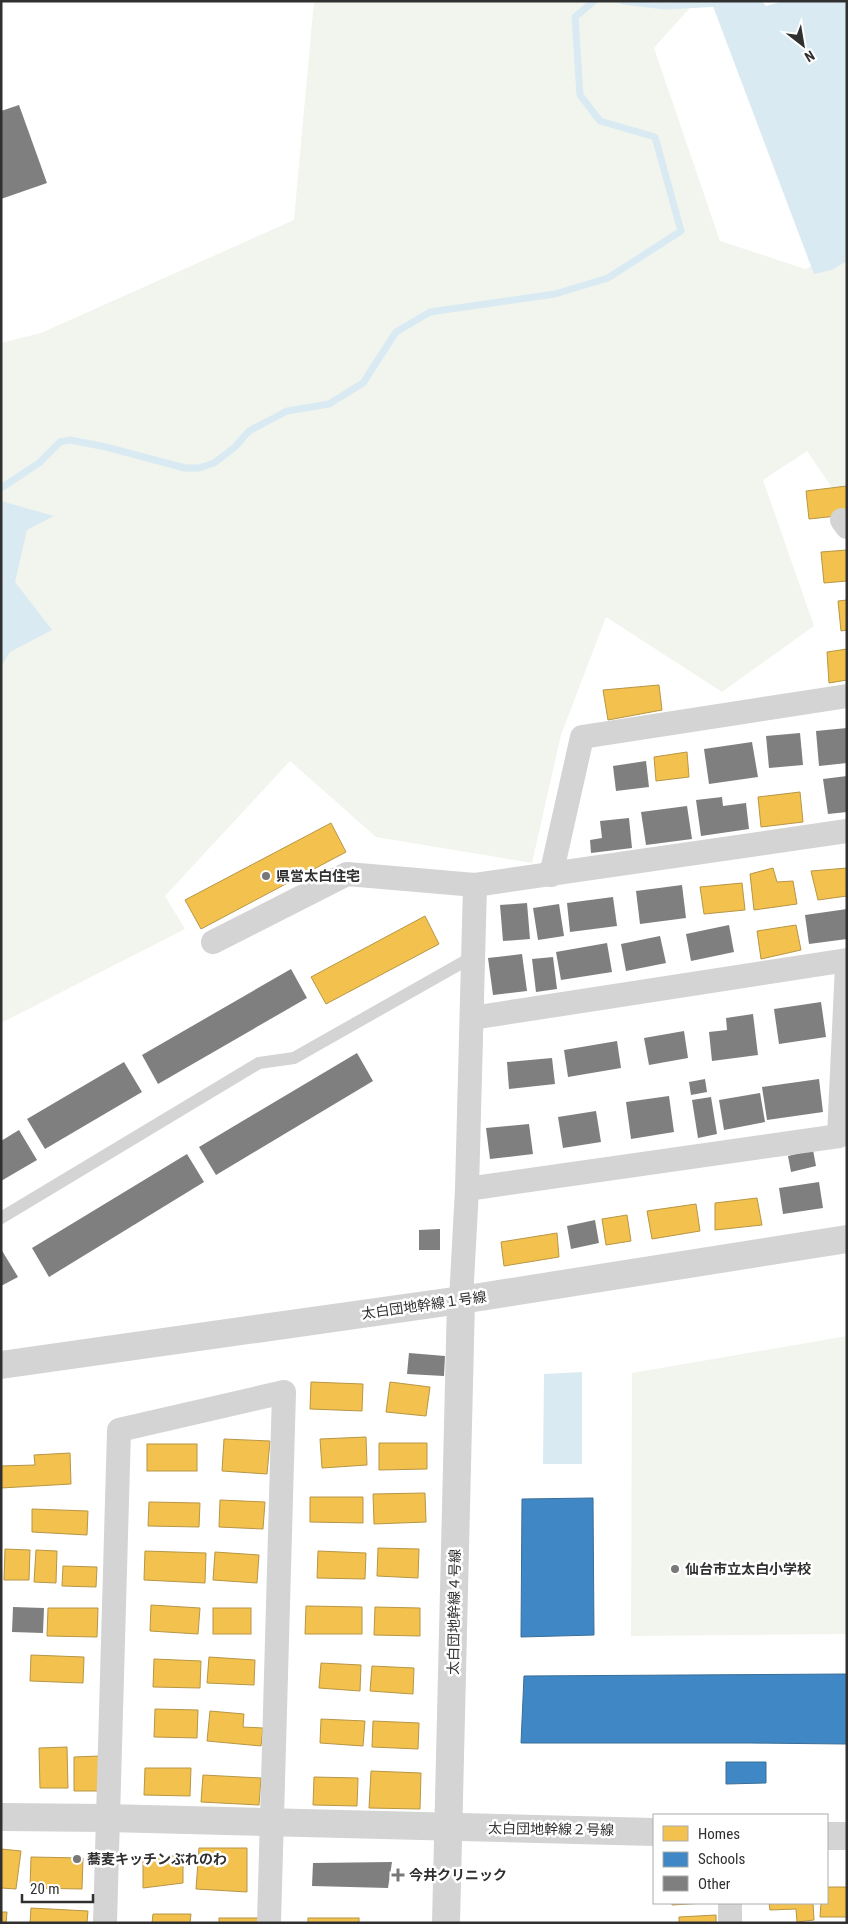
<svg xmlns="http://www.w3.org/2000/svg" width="848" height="1924" font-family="'Roboto Condensed','Noto Sans JP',sans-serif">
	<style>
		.green { fill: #f2f5ed }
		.water { fill: #d9eaf3 }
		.homes { fill: #f2c14e; stroke: #b89645 }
		.schools { fill: #3f88c5; stroke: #3a6e98 }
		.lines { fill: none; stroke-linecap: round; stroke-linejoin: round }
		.stream { stroke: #d9eaf3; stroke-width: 7 }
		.building { fill: #7f7f7f }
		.service { stroke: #d4d4d4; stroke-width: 12 }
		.minor { stroke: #d4d4d4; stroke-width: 24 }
		.tertiary { stroke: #d4d4d4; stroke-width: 28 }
		.poi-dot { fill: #787878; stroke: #fff; stroke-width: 2 }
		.labels { text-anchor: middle; stroke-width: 5; stroke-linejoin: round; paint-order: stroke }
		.poi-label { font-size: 14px; font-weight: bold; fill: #303030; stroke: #fff; text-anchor: start }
		.street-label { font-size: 14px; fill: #303030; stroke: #fff }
	</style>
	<rect width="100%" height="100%" fill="#fff"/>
	<!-- green -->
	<g class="green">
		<path d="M314,1H696L654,48L720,241L805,269L847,250V510L807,451L763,480L814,626L722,692L606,617L561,735L532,863L376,837L290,761L165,896L185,929L1,1023V343L41,333L294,220Z"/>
		<path d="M847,1336V1634L631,1636L632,1373Z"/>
	</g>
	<!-- water -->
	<g class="water">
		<path d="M711,1H762L766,6L783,1H847V261L832,270L814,274Z"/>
		<path d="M1,501L54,516L27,530L15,582L52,630L10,652L1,667Z"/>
		<path d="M582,1372V1464H543L544,1374Z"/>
	</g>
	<!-- homes -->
	<g class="homes">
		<path d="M847,486V515L809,519L806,491Z"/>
		<path d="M847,550V581L824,583L821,552Z"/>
		<path d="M847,600V630L841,631L838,601Z"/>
		<path d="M847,649V680L829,683L827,652Z"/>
		<path d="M659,685L662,710L608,720L603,690Z"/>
		<path d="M687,752L689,777L656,781L654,757Z"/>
		<path d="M800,792L803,822L761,827L758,797Z"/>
		<path d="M331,823L346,852L201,929L185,900Z"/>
		<path d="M773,868L777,882L793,881L797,904L754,910L750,874Z"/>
		<path d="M847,868V896L818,900L811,871Z"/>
		<path d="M742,883L745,910L704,914L700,887Z"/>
		<path d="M425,916L439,944L326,1004L311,977Z"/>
		<path d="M796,925L801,950L761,959L757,931Z"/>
		<path d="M757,1198L762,1225L715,1230V1203Z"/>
		<path d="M696,1204L700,1231L652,1239L647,1211Z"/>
		<path d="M627,1215L631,1241L606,1245L602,1219Z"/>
		<path d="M557,1233L559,1257L504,1266L501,1242Z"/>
		<path d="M311,1382L363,1384L362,1411L310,1409Z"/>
		<path d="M390,1382L430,1387L426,1416L386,1412Z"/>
		<path d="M366,1437L367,1465L322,1468L320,1439Z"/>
		<path d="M224,1439L270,1441L267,1474L222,1471Z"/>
		<path d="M379,1443H427V1469L379,1470Z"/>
		<rect x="147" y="1444" width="50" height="27"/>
		<path d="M70,1453L71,1484L1,1488V1466L35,1465L34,1455Z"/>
		<path d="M425,1493L426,1522L374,1524L373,1494Z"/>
		<path d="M310,1497H363V1523L310,1522Z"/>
		<path d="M220,1500L265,1502L263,1529L219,1527Z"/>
		<path d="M149,1502L200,1503L199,1527L148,1526Z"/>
		<path d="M32,1509L88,1511L87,1535L32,1532Z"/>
		<path d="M378,1548L419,1549L418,1578L377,1576Z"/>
		<path d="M5,1549L30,1550L29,1580H4Z"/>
		<path d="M36,1550L57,1551L56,1583L34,1582Z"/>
		<path d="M145,1551L206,1553L205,1583L144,1580Z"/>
		<path d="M318,1551L366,1553L365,1579L317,1578Z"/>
		<path d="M215,1552L259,1555L257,1583L213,1580Z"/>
		<path d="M63,1566L97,1567L96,1587L62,1586Z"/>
		<path d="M151,1605L200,1608L198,1634L150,1631Z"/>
		<path d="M306,1606L362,1607V1634H305Z"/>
		<path d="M375,1607L420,1608V1636L374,1635Z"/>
		<path d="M48,1608H98L97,1637L47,1636Z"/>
		<rect x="213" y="1608" width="38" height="26"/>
		<path d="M31,1655L84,1657L83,1683L30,1681Z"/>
		<path d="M209,1657L255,1660L254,1685L207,1683Z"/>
		<path d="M154,1659L201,1661L200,1688L153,1687Z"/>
		<path d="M321,1663L361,1665L360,1691L319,1688Z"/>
		<path d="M372,1666L414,1668L413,1694L370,1691Z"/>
		<path d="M155,1709L198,1710L197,1738L154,1737Z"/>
		<path d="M210,1711L244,1714L243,1727L263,1728L261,1746L207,1741Z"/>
		<path d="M321,1719L365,1721L363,1746L320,1743Z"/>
		<path d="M373,1721L419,1723L418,1749L372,1747Z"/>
		<path d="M67,1747L68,1788H40L39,1748Z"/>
		<path d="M100,1756V1791H74V1757Z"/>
		<path d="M145,1768H191L190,1796L144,1795Z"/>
		<path d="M371,1771L421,1773L420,1809L369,1808Z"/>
		<path d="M203,1775L261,1778L259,1805L201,1802Z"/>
		<path d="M314,1777L358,1778L357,1806L313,1805Z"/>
		<path d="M199,1848H247V1892L196,1889Z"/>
		<path d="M1,1849L21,1851L16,1889L1,1888Z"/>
		<path d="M143,1856H183V1883L143,1888Z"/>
		<path d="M31,1857L83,1858L82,1889L30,1888Z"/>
		<path d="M827,1887H847V1917H820L821,1903H827Z"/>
		<path d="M672,1903H705L672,1905Z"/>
		<path d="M769,1903H813L814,1920L797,1922L796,1909L770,1910Z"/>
		<path d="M31,1908L88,1911L87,1923H30Z"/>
		<path d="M1,1912H7L6,1923H1Z"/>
		<path d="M153,1914H191L190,1923H152Z"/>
		<path d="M716,1915V1923H679V1917Z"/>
		<rect x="219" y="1918" width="40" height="5"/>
		<rect x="308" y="1918" width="51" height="5"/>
	</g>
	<!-- schools -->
	<g class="schools">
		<path d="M593,1498L594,1635L521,1637L522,1499Z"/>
		<path d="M847,1674V1744L750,1743H521L524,1676Z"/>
		<path d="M726,1762H766V1783L726,1784Z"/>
	</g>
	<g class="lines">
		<!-- stream -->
		<g class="stream">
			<path d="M623,1L665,6L720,3"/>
			<path d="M1,488L39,463L60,442L70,440L106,447L185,468H199L214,463L235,447L249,431L287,411L329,404L363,383L396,332L430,312L555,294L608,278L681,231L655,137L600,121L580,95L575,17L594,1"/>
		</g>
	</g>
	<!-- building -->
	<g class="building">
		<path d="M19,105L47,183L1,199V111Z"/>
		<path d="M847,728V763L819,766L816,731Z"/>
		<path d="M800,733L803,765L769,768L766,736Z"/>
		<path d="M752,742L758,777L709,784L704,749Z"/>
		<path d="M646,761L649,787L616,791L613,766Z"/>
		<path d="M847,776V812L828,814L823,779Z"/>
		<path d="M722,797L723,806L746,803L749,829L701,836L696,800Z"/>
		<path d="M687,806L692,839L646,845L641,812Z"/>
		<path d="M629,818L632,848L591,853L590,840L602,838L600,821Z"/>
		<path d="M682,885L686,918L640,924L636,891Z"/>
		<path d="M613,897L617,926L570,932L567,903Z"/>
		<path d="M527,903L530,939L503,941L500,905Z"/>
		<path d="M559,904L564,936L538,940L533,908Z"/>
		<path d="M847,909V939L809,944L805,915Z"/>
		<path d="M729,925L734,952L691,961L686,934Z"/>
		<path d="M660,936L666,963L626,971L621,944Z"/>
		<path d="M607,943L612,972L561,980L556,952Z"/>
		<path d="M522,954L527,991L493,995L488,958Z"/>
		<path d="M553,957L557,989L536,992L532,959Z"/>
		<path d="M291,969L307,998L158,1084L142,1055Z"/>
		<path d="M821,1002L826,1037L779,1044L774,1009Z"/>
		<path d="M753,1014L758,1055L712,1061L709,1032L727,1030L726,1018Z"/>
		<path d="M684,1031L688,1058L649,1065L644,1038Z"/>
		<path d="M617,1041L621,1068L568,1077L564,1050Z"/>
		<path d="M357,1053L373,1081L216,1175L199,1147Z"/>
		<path d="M552,1058L555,1084L509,1089L507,1062Z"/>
		<path d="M124,1062L142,1092L45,1149L27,1119Z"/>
		<path d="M705,1079L707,1092L691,1095L689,1082Z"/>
		<path d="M819,1079L823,1112L767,1120L762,1087Z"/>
		<path d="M760,1093L765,1122L724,1130L719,1100Z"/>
		<path d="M669,1096L674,1132L631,1139L626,1102Z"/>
		<path d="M711,1097L717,1134L698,1138L692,1100Z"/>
		<path d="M596,1111L601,1142L563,1148L558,1117Z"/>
		<path d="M529,1124L533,1154L490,1159L486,1128Z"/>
		<path d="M19,1130L37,1160L1,1181V1141Z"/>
		<path d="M813,1150L816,1166L791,1172L788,1156Z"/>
		<path d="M187,1154L204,1182L49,1277L32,1248Z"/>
		<path d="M819,1182L823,1208L783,1214L779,1188Z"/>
		<path d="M595,1220L599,1243L571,1249L567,1226Z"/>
		<path d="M440,1229V1250H419V1230Z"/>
		<path d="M1,1249L18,1277L1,1286Z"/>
		<path d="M409,1353L445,1356L444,1376L407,1374Z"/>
		<path d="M13,1607L44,1608L43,1633L12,1632Z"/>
		<path d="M392,1862L388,1888L312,1886L313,1863Z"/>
	</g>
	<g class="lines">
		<!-- service -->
		<path class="service" d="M1,1218L259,1063L294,1058L474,956"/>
		<!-- minor -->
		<g class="minor">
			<path d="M842,520L847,527"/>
			<path d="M551,875L582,737L847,696"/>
			<path d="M213,942L347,874L475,885L847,831"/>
			<path d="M472,1018L847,960"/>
			<path d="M467,1189L839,1136L847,965"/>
			<path d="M461,1300L467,1189L475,885"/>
			<path d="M105,1923L119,1430L284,1392L269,1923"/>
			<path d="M730,1923V1903"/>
		</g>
		<!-- tertiary -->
		<g class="tertiary">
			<path d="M1,1365L461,1300L847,1239"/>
			<path d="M1,1817L107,1818L654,1832"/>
			<path d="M827,1836H847"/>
			<path d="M446,1923L461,1300"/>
		</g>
	</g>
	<!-- markers -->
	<g class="poi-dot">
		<circle cx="266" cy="876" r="5"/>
		<circle cx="675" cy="1569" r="5"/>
		<circle cx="77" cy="1859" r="5"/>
		<path d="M395.5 1867.5h5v5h5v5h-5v5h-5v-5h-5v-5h5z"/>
	</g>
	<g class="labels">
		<!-- poi labels -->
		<g class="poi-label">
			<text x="276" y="881">県営太白住宅</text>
			<text x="685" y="1574">仙台市立太白小学校</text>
			<text x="87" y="1864">蕎麦キッチンぶれのわ</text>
			<text x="409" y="1880">今井クリニック</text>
		</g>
		<!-- street labels -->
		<g class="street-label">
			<text transform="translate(424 1305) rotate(-8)" y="5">太白団地幹線１号線</text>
			<text transform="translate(454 1612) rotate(-89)" y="5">太白団地幹線４号線</text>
			<text transform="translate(551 1829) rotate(1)" y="5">太白団地幹線２号線</text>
		</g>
	</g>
	<!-- border -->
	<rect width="848" height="1924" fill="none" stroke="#303030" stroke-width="5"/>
	<!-- legend -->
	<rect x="653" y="1814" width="175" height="90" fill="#ffffff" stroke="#acacac"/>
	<rect x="663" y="1826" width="25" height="15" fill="#f2c14e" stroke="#acacac"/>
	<text x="698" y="1839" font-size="15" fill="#303030">Homes</text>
	<rect x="663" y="1852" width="25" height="15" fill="#3f88c5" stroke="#acacac"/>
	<text x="698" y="1864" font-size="15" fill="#303030">Schools</text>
	<rect x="663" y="1876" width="25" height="15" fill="#7f7f7f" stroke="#acacac"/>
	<text x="698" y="1889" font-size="15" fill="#303030">Other</text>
	<!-- north arrow -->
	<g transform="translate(803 45) rotate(149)" stroke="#ffffff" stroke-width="4" paint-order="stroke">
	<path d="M0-4L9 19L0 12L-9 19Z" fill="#303030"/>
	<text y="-8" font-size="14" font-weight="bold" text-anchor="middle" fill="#303030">N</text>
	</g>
	<!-- scale -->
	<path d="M22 1894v8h71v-8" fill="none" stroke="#303030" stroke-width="2.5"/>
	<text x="30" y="1894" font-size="15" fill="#303030" stroke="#ffffff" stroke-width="4" paint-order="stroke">20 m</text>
</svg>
